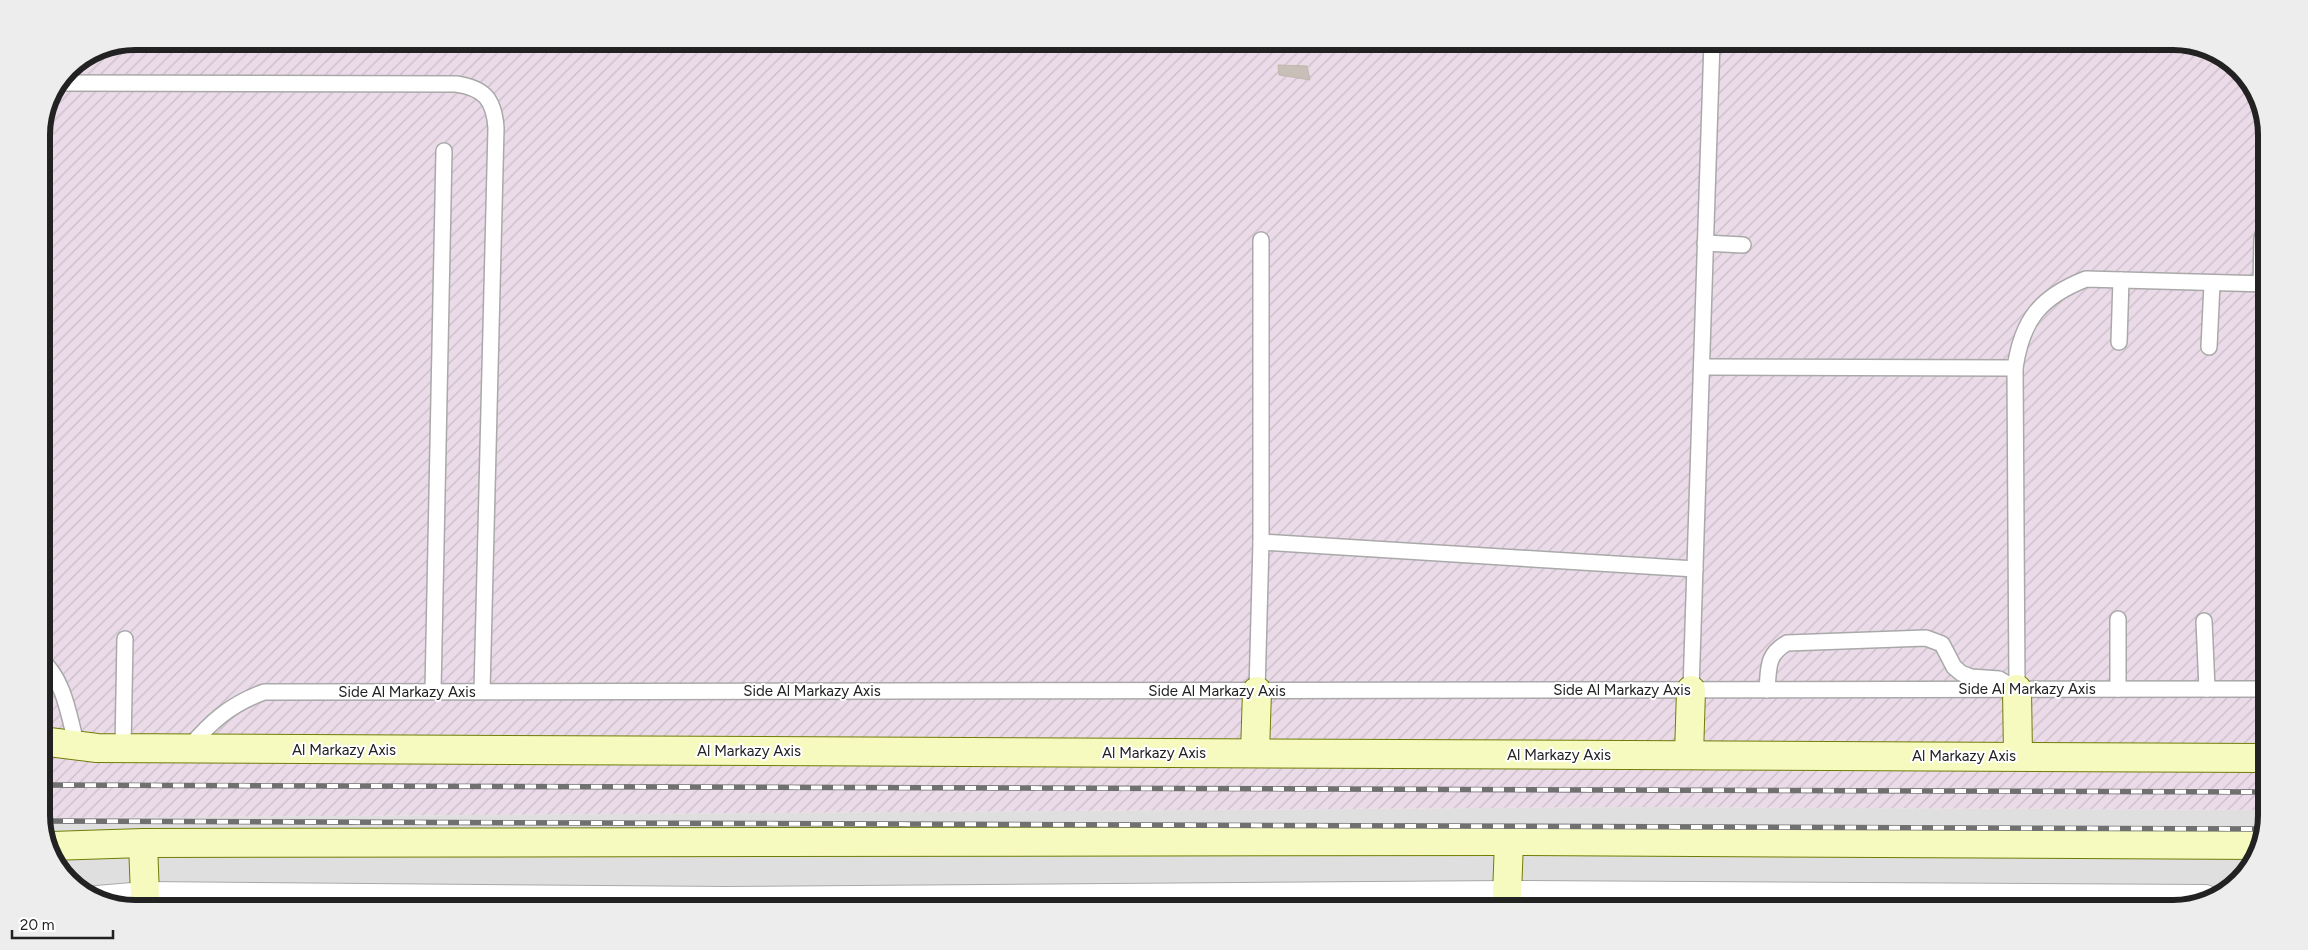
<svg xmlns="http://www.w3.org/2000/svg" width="2308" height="950" font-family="Figtree,sans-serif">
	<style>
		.residential { fill: #e0dfdf }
		.industrial { fill: url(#industrial-furrows) }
		.building { fill: #c7bfb8; stroke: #c4b6ab }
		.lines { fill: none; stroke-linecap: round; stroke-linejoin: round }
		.service-casing { stroke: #a9a9a9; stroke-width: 18 }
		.minor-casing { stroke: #a9a9a9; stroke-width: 30 }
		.secondary-casing { stroke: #707d05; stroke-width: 30 }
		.service { stroke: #fff; stroke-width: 15 }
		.minor { stroke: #fff; stroke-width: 28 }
		.secondary { stroke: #f7fabf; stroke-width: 28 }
		.rail-casing { stroke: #707070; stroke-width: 5.5 }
		.rail { stroke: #fff; stroke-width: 4; stroke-dasharray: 11; stroke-linecap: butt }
		.labels { text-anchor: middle; stroke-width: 4; stroke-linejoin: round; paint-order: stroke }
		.street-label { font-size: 15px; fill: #222; stroke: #fff }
		.rim { fill: none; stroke: #222; stroke-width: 6 }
	</style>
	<defs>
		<pattern id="industrial-furrows" width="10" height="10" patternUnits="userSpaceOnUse" patternTransform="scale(1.25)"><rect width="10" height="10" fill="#ebdbe8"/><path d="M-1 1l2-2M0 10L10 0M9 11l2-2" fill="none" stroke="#c9bcc7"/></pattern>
	</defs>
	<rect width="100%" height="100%" fill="#f2efe9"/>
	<!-- residential -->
	<path class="residential" d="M1646,807L2267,810V815L2260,851L2225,893L2173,909L99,902L60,872L41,821V818Z"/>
	<!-- industrial -->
	<path class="industrial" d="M135,41H2173L2209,48L2248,78L2267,129V810L1646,807L41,818V129L69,69L99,48Z"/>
	<!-- building -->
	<path class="building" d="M1278,65L1307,66L1310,80L1279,75Z"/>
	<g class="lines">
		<!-- service casing -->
		<g class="service-casing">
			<g id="service">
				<path d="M62,83L456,84C484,88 494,99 496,128L482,691"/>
				<path d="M1705,243L1743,245"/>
				<path d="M2261,284L2262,239L2267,219"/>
				<path d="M2119,342L2121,280"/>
				<path d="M2209,347L2212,284"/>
				<path d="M1702,367L2015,368"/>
				<path d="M1261,542L1695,569"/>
				<path d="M2118,619V689"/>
				<path d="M2204,621L2207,689"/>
				<path d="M41,660C65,680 69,718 77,746"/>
				<path d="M2017,689L2015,368C2022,320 2040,297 2086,279L2267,284"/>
				<path d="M1691,690L1712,41"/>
				<path d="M1767,690C1769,668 1766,655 1787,643L1926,638L1942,644L1954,667L1961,673L1971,677L1999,679L2016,689"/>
				<path d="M433,691L444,151"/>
				<path d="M1257,691L1261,542V240"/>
				<path d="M123,748L125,639"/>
				<path d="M188,749C210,722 231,704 264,692L2267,689"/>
			</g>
		</g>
		<!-- minor casing -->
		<g class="minor-casing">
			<path id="minor" d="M97,900L145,896L725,901L1507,895L2205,899"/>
		</g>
		<!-- secondary casing -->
		<g class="secondary-casing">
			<g id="secondary">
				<path d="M2017,689L2018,756"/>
				<path d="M41,741L97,748L2267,758"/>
				<path d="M1255,753L1257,691"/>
				<path d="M1689,755L1691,690"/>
				<path d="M143,843L145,896"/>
				<path d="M51,846L143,843L1509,841L2261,845"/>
				<path d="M1507,895L1509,841"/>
			</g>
		</g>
		<!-- service -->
		<use href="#service" class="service"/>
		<!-- minor -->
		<use href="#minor" class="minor"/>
		<!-- secondary -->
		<use href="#secondary" class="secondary"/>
		<!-- rail casing -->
		<g class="rail-casing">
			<g id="rail">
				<path d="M41,785L2267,792"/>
				<path d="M41,821L2264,829"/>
			</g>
		</g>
		<!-- rail -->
		<use href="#rail" class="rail"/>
	</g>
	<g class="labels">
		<!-- street labels -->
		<g class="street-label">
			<text x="2027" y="694">Side Al Markazy Axis</text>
			<text x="1622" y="695">Side Al Markazy Axis</text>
			<text x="812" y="696">Side Al Markazy Axis</text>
			<text x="1217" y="696">Side Al Markazy Axis</text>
			<text x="407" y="697">Side Al Markazy Axis</text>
			<text x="344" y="755">Al Markazy Axis</text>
			<text x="749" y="756">Al Markazy Axis</text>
			<text x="1154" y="758">Al Markazy Axis</text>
			<text x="1559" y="760">Al Markazy Axis</text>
			<text x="1964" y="761">Al Markazy Axis</text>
		</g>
	</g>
	<!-- crop -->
	<path d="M0 0H2308V950H0ZM135 50H2173A85 85 0 0 1 2258 135V815A85 85 0 0 1 2173 900H135A85 85 0 0 1 50 815V135A85 85 0 0 1 135 50Z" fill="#ededed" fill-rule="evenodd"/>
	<path class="rim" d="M135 50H2173A85 85 0 0 1 2258 135V815A85 85 0 0 1 2173 900H135A85 85 0 0 1 50 815V135A85 85 0 0 1 135 50Z"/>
	<!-- scale -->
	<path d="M12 930v8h101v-8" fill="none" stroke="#222222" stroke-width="2.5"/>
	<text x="20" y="930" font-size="15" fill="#222222" stroke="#ffffff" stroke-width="4" paint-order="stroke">20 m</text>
</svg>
